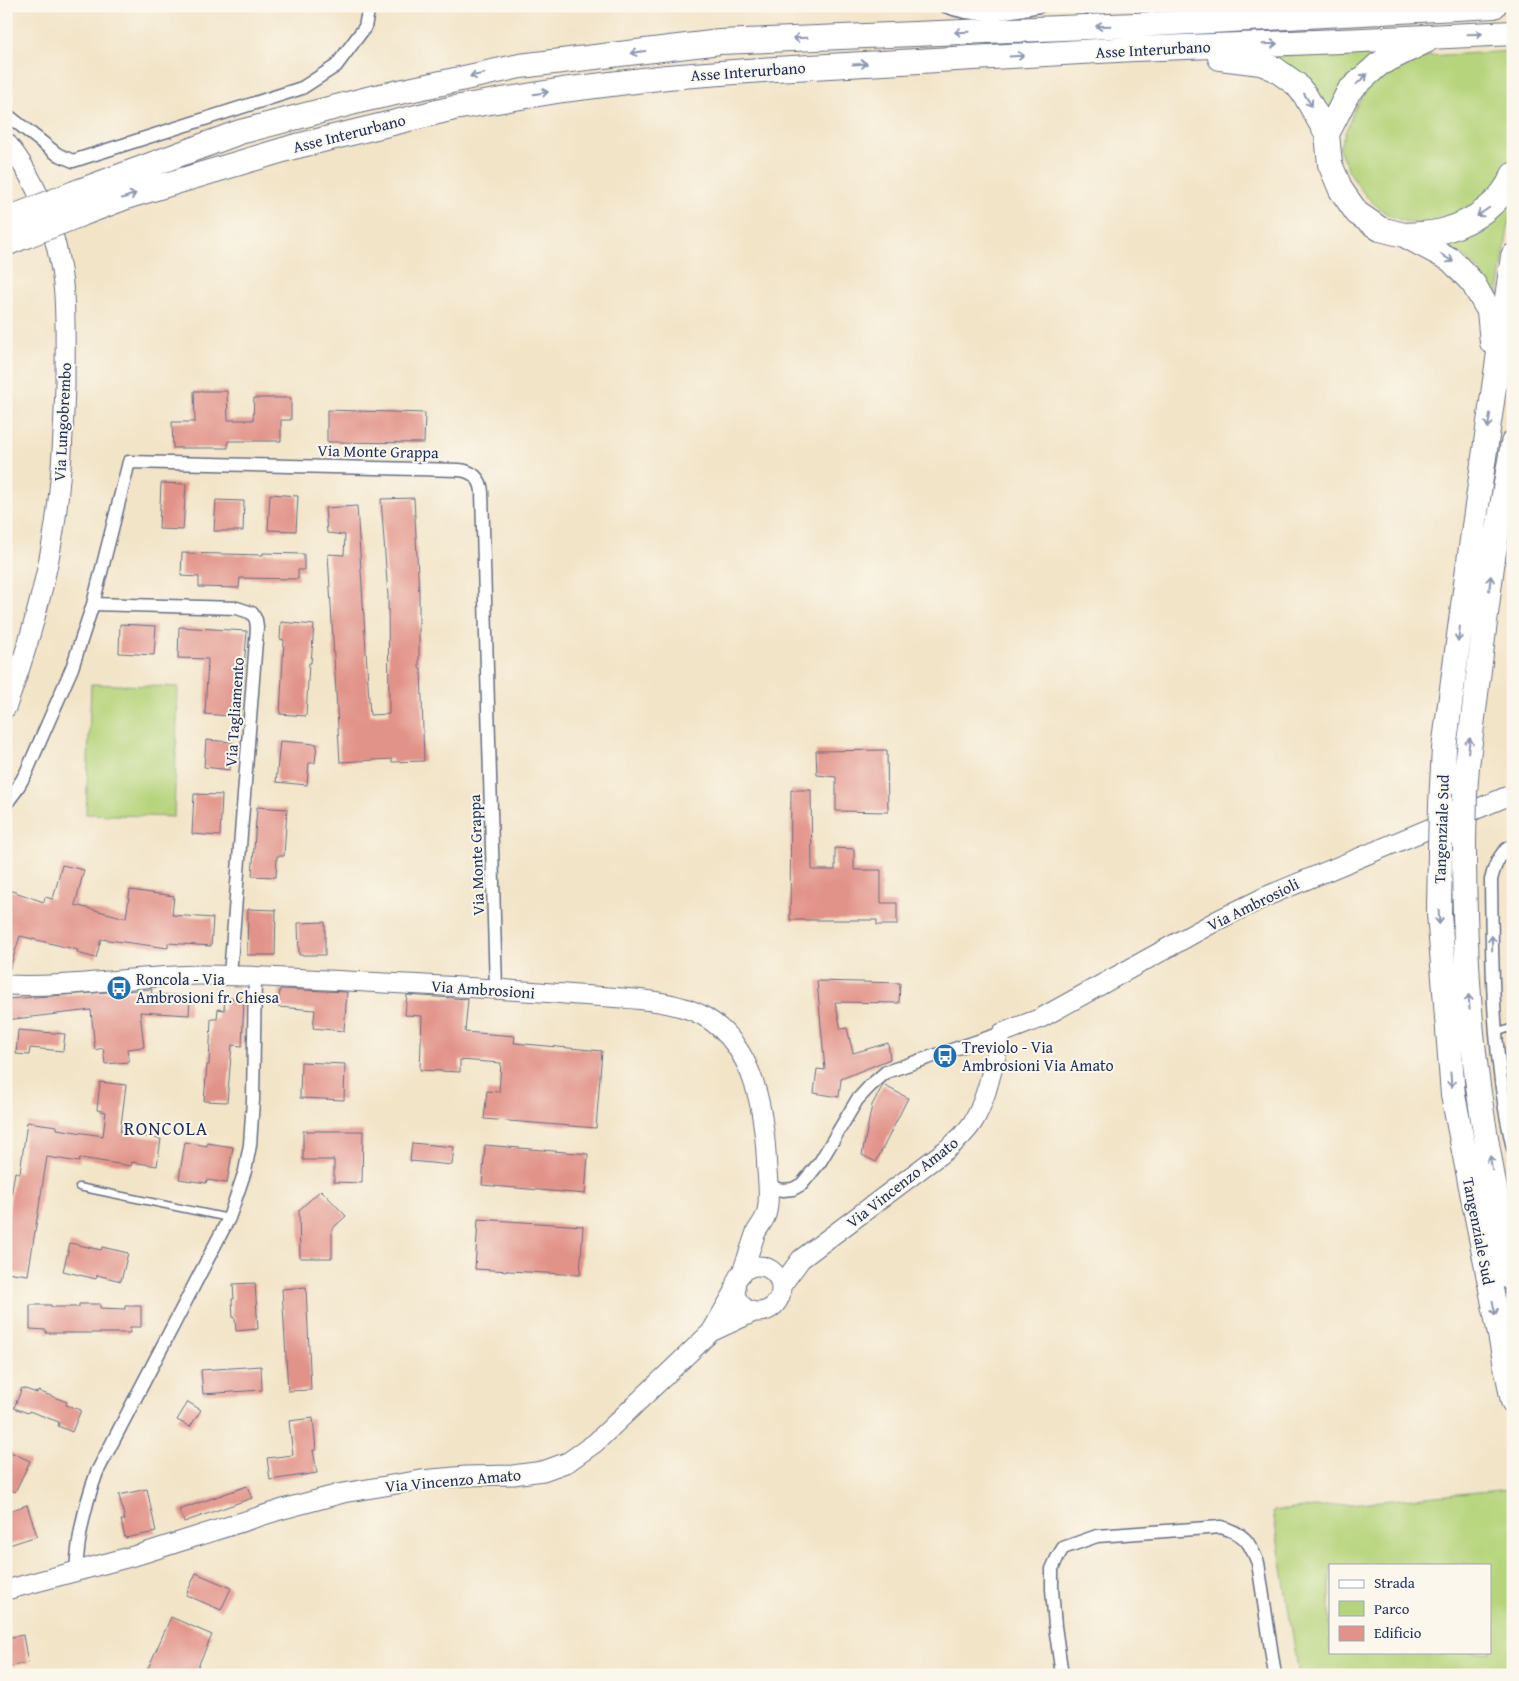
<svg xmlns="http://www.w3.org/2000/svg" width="1519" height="1681" viewBox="0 0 1519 1681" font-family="'Gentium Book Plus',serif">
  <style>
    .green { fill: #b6d47b; stroke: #68826c; fill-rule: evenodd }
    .building { fill: #e29389 }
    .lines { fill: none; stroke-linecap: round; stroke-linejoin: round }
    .lane-casing { stroke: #666e83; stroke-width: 9 }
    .street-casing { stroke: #666e83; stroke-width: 15 }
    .secondary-casing { stroke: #666e83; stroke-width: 21 }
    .highway-casing { stroke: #666e83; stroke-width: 26 }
    .lane { stroke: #fff; stroke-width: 6 }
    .street { stroke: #fff; stroke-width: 12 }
    .secondary { stroke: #fff; stroke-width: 19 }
    .highway { stroke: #fff; stroke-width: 24 }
    .highway-bridge-casing { stroke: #666e83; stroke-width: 26; stroke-linecap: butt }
    .highway-bridge { stroke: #fff; stroke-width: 24 }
    .oneway { stroke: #8d97ae }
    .labels { text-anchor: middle; stroke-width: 4; stroke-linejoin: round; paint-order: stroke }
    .street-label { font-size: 16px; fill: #1b2f5e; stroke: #fbf7ec }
    .poi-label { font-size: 16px; fill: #1b2f5e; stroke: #fbf7ec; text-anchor: start }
    .quarter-label { font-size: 19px; letter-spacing: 1px; fill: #1b2f5e; stroke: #fbf7ec }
  </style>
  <rect width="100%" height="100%" fill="#fbf7ec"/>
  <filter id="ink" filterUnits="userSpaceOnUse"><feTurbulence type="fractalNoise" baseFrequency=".02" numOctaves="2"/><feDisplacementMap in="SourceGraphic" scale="10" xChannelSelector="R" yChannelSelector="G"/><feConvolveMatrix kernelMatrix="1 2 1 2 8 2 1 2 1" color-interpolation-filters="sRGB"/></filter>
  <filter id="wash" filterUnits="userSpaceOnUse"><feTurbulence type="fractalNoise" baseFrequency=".0096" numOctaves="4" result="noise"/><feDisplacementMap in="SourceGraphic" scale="20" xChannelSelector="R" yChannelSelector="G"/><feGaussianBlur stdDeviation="1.12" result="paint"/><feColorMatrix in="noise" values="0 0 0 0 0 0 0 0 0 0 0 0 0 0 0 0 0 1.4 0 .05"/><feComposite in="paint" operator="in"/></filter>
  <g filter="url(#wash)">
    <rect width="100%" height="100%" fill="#f2e4c7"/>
    <!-- green -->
    <path class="green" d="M1392,50L1327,118L1258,57Z
      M1513,51C1513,82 1518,146 1507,173C1499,190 1491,196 1477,207C1459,221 1458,220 1436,223C1385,230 1355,191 1339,148L1354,110L1368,87L1387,73L1428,56Z
      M1513,196L1496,306C1486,272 1470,255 1436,244L1461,240L1479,229L1499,215Z
      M91,684L178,687L174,817L86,814Z
      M1511,1489L1513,1498V1675H1299L1273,1511ZM1330,1565H1490V1652H1330Z"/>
    <g id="blocks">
      <!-- building -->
      <path class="building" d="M194,391H227L228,420H253L254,398H291V420H281V441H228V448H173L172,422H195Z
        M327,410L425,413L424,443L327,442Z
        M161,483L186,484L183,530L159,529Z
        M270,494L298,496L296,531L268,530Z
        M414,498L419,594V668H421L424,761L392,762V759L340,762L328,554L344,555L345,535L327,533L325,508L357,506L370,715L389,714L388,596L381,499Z
        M216,500L244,501L243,531H214Z
        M182,553L263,555V553L304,554V570H298V579L240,578L239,588L199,587V577L181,576Z
        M281,622L314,625L311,663H309L306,716L280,714L284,640L280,639Z
        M120,624L156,626L154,655L119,653Z
        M179,627L247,631L240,717L205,714L208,659L178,658Z
        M206,740L232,742L230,770L204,767Z
        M280,741L317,744L315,763H309L307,785L276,782Z
        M887,750L888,812L836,811V777L817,775L816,751Z
        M791,790H811L812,870H835V848L854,849V870H881V903H897V925H877V920H790Z
        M194,794L222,795L220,836L192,834Z
        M257,807L287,809L284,856H277L276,877L252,876Z
        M62,865L84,870L75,905L126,918L130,890L174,896L172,915L213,918L211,946L168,943V948L101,939L96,958L77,953L78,950L20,936L9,971H6V889L44,902L45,897L53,899Z
        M248,909L276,910L275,955H247Z
        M325,922V955H299L298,923Z
        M817,981L900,983L899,1003L835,1002L841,1029L847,1028L853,1053L888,1043L890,1059L841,1079L839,1097L814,1093L817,1069L825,1070Z
        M152,989L151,994L190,996L189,1015L140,1012L144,1047L127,1049L129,1062L105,1064L103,1048L95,1050L91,1010L6,1020V999Z
        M280,989L347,992L344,1031L313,1028L315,1010L278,1007Z
        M407,995L468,999L465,1032L515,1036L514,1043L602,1051L596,1128L484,1119L487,1091L499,1092L501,1063L460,1060V1072L420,1070L422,1016L405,1015Z
        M225,998L244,999L242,1046L232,1045L227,1102L204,1101L207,1065H209L211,1019H217L218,1009L224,1010Z
        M18,1030L65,1034L63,1051L30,1048L29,1055L16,1054Z
        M301,1062L345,1064L344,1100L300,1098Z
        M100,1082L126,1085L120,1133L161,1139L157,1166L132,1162L131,1166L80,1158L79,1162L47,1157L28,1275L6,1272V1226L15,1172L20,1173L27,1122L57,1126V1129L103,1136L106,1112L97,1110Z
        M883,1085L908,1098L876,1162L862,1155L872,1105Z
        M303,1131H363L362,1183L334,1182V1160H303Z
        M185,1142L207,1146V1143L233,1147L227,1183L207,1180L206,1183L179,1179Z
        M412,1143L454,1147L452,1165L410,1161Z
        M485,1145L588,1154L585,1194L482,1185Z
        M321,1190L346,1216L332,1229V1258H300L299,1210Z
        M478,1219L583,1226L580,1275L475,1269Z
        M70,1243L101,1250L102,1247L128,1253L121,1281L97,1275L96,1279L63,1271Z
        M255,1283L258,1329L236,1331L235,1318H233L232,1299H234L233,1284Z
        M306,1287L311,1390L288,1391L282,1289Z
        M79,1304H100V1308L125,1309V1306H141V1327H130V1333H46V1330L30,1329V1305H51V1307H79Z
        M261,1366L262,1390L203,1394L201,1370Z
        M22,1388L37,1393L38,1391L67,1402L66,1405L81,1410L72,1432L58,1426L59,1422L29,1411L28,1413L14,1408Z
        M188,1402L201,1410L190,1427L177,1420Z
        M313,1418L316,1450H313L317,1473L270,1480L267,1458L293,1455L289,1421Z
        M6,1450L30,1461L15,1492L6,1488Z
        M247,1486L252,1498L184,1522L179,1510Z
        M147,1489L156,1532L125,1538L121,1520H125L119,1495Z
        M27,1505L37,1536L6,1546V1512Z
        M196,1573L231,1588L221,1610L186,1595Z
        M171,1617L212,1635L194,1675H145Z
        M23,1635L28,1663L6,1667V1638Z"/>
    </g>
  </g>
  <g filter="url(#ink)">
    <use href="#blocks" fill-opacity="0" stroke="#666e83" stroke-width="1"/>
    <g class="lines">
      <defs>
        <path id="lane" d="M1496,1033L1513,1027
          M79,1187L229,1218"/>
        <path id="street" d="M945,6C977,19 1007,13 1040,6
          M6,114L57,154L73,161L302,88L336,66L365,27L369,6
          M93,604L237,608L252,613L256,620L257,628L230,975
          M6,804L15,792L26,773L72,668L93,604L129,462L459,470C472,471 481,478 482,492L496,989
          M1513,845C1500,851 1494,867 1491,880C1492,952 1492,1024 1503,1095C1505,1113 1509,1130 1513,1148
          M768,1183L777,1189L783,1190L793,1189L802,1184L820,1162L857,1100L870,1086L886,1072L1002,1033
          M76,1571C78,1536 85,1504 97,1472L229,1218L245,1171L250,1145L253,1100L255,976
          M1062,1675L1055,1626L1052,1589V1569L1057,1558L1063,1548L1097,1536L1221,1527C1245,1534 1249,1541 1258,1563L1275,1675"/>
        <path id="secondary" d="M6,142C40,183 60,242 64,295C66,326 65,356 65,386C63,440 61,495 51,548C41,603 25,656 6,708
          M6,985C70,988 135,976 199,975C248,975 298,979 347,981C420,985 492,988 565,994C605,998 671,996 705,1017C757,1048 765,1117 767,1171C768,1184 770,1197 767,1211C766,1219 760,1225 756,1232C751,1246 747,1260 741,1274
          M735 1289a23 23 0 1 1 46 0a23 23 0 1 1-46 0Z
          M781,1286L801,1259L946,1150C956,1142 966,1133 973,1122C987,1100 994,1059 1002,1033L1041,1018L1218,920L1267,896L1513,794
          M711,1332L754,1312
          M6,1590L141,1554L283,1509L343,1493L421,1480L466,1476L513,1475L543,1471L568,1462L595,1443L711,1332L736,1289"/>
        <path id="highway" d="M1220,58L1261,63L1275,69L1296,84L1305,95L1327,134L1330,164L1341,190L1357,213L1380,229L1404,235L1451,260L1473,283L1489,311L1492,342
          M1327,134L1349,91L1379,64L1426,41
          M77,192L240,132L367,99L520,66L720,42L1135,25L1494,6
          M84,213L129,196L293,147L454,108L563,90L667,77L775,69L1134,49L1341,41L1513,33
          M1404,235C1418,234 1434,234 1446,230C1475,221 1501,203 1513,175
          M6,244L23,237
          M1465,793L1467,766L1493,558L1513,443
          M1441,804L1444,749L1468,568L1513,256
          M1464,841C1464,925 1467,1009 1479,1093C1488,1155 1500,1218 1513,1280
          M1440,851L1439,913L1453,1095L1513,1401"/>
      </defs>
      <!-- lane casing -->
      <use href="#lane" class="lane-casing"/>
      <!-- street casing -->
      <use href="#street" class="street-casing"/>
      <!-- secondary casing -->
      <use href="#secondary" class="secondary-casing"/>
      <!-- highway casing -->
      <use href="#highway" class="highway-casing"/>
      <!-- lane -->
      <use href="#lane" class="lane"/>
      <!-- street -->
      <use href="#street" class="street"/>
      <!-- secondary -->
      <use href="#secondary" class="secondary"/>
      <!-- highway -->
      <use href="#highway" class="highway"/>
      <defs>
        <path id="highway-bridge" d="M13,217L77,192
          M23,237L84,213
          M1464,841L1465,793
          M1440,851L1441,804"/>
      </defs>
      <!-- highway-bridge casing -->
      <use href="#highway-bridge" class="highway-bridge-casing"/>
      <!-- highway-bridge -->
      <use href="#highway-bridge" class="highway-bridge"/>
    </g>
    <!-- one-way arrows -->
    <defs><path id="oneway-shaft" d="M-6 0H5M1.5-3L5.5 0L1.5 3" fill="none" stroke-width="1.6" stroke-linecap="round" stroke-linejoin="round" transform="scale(1.25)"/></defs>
    <g class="oneway">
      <use href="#oneway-shaft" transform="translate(1103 26) rotate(178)"/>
      <use href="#oneway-shaft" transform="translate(962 32) rotate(178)"/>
      <use href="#oneway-shaft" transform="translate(1475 34) rotate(-2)"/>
      <use href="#oneway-shaft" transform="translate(800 38) rotate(178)"/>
      <use href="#oneway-shaft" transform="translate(1270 44) rotate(-2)"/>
      <use href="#oneway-shaft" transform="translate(638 52) rotate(173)"/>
      <use href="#oneway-shaft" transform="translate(1017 56) rotate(-3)"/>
      <use href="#oneway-shaft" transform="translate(860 64) rotate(-3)"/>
      <use href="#oneway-shaft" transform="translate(477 75) rotate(168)"/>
      <use href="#oneway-shaft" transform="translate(1362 79) rotate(-43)"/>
      <use href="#oneway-shaft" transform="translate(541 93) rotate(-9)"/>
      <use href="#oneway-shaft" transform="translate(1308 100) rotate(58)"/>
      <use href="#oneway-shaft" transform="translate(129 196) rotate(-19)"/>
      <use href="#oneway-shaft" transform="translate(1483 212) rotate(145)"/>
      <use href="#oneway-shaft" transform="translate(1447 258) rotate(32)"/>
      <use href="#oneway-shaft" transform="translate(1489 421) rotate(98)"/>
      <use href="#oneway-shaft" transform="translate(1490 583) rotate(-83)"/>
      <use href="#oneway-shaft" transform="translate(1459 634) rotate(97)"/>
      <use href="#oneway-shaft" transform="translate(1469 745) rotate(-83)"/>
      <use href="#oneway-shaft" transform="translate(1439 917) rotate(87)"/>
      <use href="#oneway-shaft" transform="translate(1492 943) rotate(-91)"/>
      <use href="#oneway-shaft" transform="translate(1469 1002) rotate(-94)"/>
      <use href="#oneway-shaft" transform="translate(1451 1080) rotate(86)"/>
      <use href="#oneway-shaft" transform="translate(1491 1163) rotate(-100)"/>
      <use href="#oneway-shaft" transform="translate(1494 1308) rotate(79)"/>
    </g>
  </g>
  <!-- icons -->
  <defs>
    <symbol id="bus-disc" viewBox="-11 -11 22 22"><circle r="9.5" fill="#1f6fb2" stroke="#fbf7ec"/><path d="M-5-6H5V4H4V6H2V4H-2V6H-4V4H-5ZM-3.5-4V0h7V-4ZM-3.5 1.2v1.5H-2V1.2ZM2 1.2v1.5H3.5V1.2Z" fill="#fff"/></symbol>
  </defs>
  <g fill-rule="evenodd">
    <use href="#bus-disc" x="105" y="974" width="28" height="28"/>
    <use href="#bus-disc" x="931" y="1042" width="28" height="28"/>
  </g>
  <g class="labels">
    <!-- street labels -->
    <g class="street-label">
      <text transform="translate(1153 49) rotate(-3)" y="6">Asse Interurbano</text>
      <text transform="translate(748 71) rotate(-4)" y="6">Asse Interurbano</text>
      <text transform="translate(349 133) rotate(-14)" y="6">Asse Interurbano</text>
      <text transform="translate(62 422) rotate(-87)" y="6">Via Lungobrembo</text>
      <text transform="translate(378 451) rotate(1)" y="6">Via Monte Grappa</text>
      <text transform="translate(234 712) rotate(-86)" y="6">Via Tagliamento</text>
      <text transform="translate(1441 829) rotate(-88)" y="6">Tangenziale Sud</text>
      <text transform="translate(476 855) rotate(-92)" y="6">Via Monte Grappa</text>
      <text transform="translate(1253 904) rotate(-26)" y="6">Via Ambrosioli</text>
      <text transform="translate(483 989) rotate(4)" y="6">Via Ambrosioni</text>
      <text transform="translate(902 1182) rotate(-38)" y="6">Via Vincenzo Amato</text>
      <text transform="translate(1479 1231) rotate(79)" y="6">Tangenziale Sud</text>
      <text transform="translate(453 1480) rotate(-5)" y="6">Via Vincenzo Amato</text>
    </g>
    <!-- poi labels -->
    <g class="poi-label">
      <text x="136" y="985">Roncola - Via<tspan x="136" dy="18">Ambrosioni fr. Chiesa</tspan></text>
      <text x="962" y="1053">Treviolo - Via<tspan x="962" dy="18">Ambrosioni Via Amato</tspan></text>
    </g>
    <!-- quarter labels -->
    <g class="quarter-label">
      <text x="166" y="1135">RONCOLA</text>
    </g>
  </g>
  <!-- margin -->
  <rect width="1519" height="1681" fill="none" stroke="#fbf7ec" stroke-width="25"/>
  <!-- legend -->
  <rect x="1329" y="1564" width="162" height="90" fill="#fbf7ec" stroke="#a1a7b3"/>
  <rect x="1339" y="1580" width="25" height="8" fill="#ffffff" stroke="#a1a7b3"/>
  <text x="1374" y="1588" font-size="15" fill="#1b2f5e">Strada</text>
  <rect x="1339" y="1601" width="25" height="15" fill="#b6d47b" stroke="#a1a7b3"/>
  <text x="1374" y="1614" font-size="15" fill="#1b2f5e">Parco</text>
  <rect x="1339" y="1626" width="25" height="15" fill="#e29389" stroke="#a1a7b3"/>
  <text x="1374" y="1638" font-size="15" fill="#1b2f5e">Edificio</text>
</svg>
